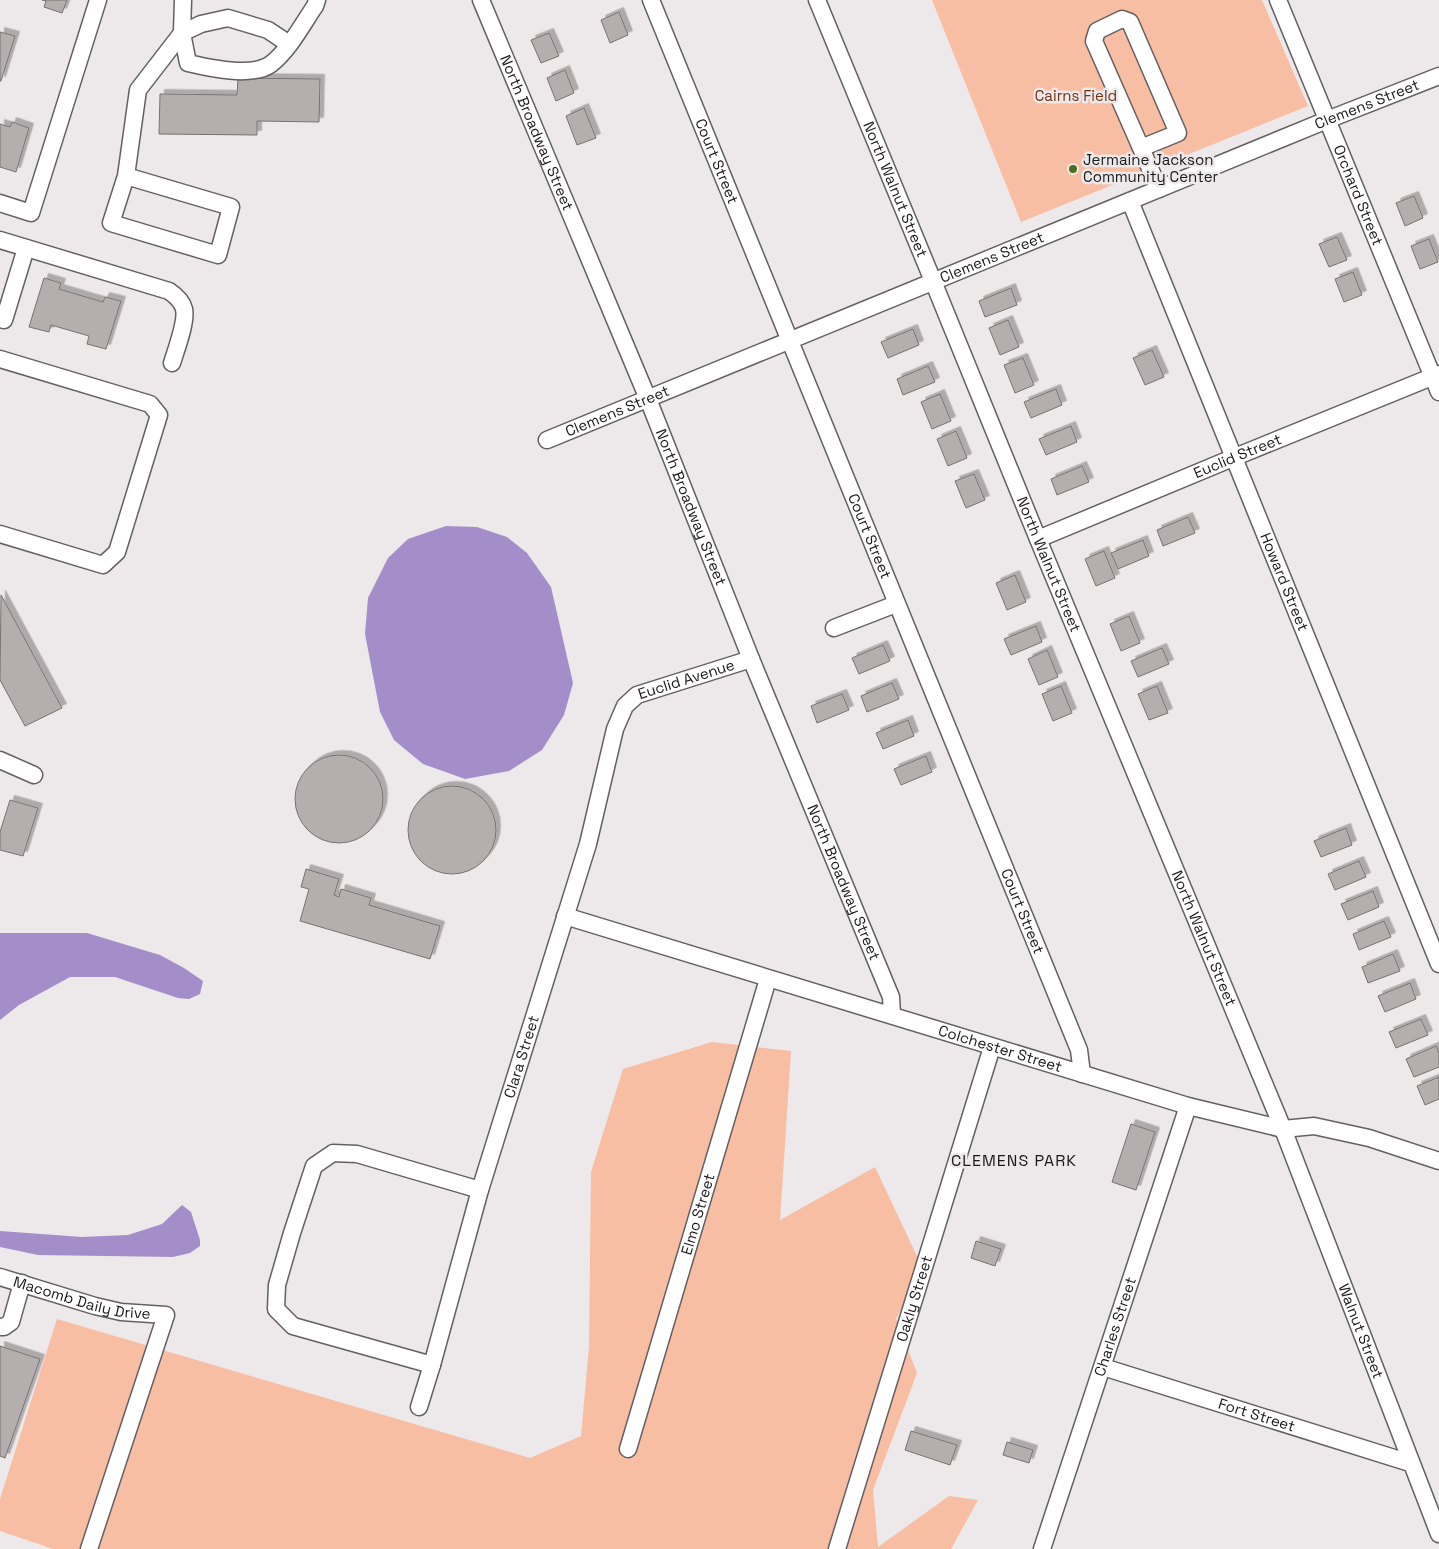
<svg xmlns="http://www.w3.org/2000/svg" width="1439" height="1549" viewBox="0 0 1439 1549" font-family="'Space Grotesk',sans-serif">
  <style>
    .green { fill: #f7bea3 }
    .water { fill: #a48eca }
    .building { fill: #b4afae; stroke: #777272; filter: url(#shadow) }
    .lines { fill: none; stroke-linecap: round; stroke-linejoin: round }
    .minor-casing { stroke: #645f61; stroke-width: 19 }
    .minor { stroke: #fff; stroke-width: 16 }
    .poi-dot { fill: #526c1e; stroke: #ede8e9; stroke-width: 2 }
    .labels { text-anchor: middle; stroke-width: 5; stroke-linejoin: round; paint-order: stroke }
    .park-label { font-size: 15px; fill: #6f3311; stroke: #ede8e9 }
    .street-label { font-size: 15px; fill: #1a1919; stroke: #ede8e9 }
    .poi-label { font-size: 15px; fill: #1a1919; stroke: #ede8e9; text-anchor: start }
    .neighbourhood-label { font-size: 16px; letter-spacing: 1px; fill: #1a1919; stroke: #ede8e9 }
  </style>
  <defs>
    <filter id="shadow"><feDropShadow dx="4.5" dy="-4.5" stdDeviation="0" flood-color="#0004"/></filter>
  </defs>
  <rect width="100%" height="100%" fill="#ede8e9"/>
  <!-- green -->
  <path class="green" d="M932,0H1262L1308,106L1021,222Z
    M712,1042L791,1051L780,1220L875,1167L923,1269L896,1319L917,1373L873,1490L878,1547L949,1496L978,1500L951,1549H53L0,1531V1499L57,1319L530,1458L581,1436L589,1347L591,1172L623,1069Z"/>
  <!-- water -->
  <path class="water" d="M446,526L477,527L507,537L527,553L551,587L573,683L564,715L542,750L509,771L465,779L423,764L394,740L380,712L365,634L368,598L388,558L408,539Z
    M0,933H87L160,955L184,968L203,981L200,994L189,999L178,998L115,977H70L19,1005L0,1020Z
    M182,1205L191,1212L200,1240V1246L190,1253L173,1257L38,1255L0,1247V1231L82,1237L128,1235L162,1224Z"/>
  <!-- building -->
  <path class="building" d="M42,0H67L62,13L44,7L46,1Z
    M619,12L628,35L610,43L601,20Z
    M0,32L15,36L1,81H0Z
    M549,33L559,56L541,63L531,40Z
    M565,70L574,93L556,101L547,78Z
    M238,78L320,79L319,122L257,121V135L159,134L160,94L237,95Z
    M584,108L596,138L577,145L566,116Z
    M12,122L29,128L16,172L0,167V124L10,127Z
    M1414,196L1423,218L1405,226L1396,203Z
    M1337,237L1347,260L1329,267L1319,244Z
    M1429,239L1438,262L1420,269L1411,246Z
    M1353,272L1362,295L1344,302L1335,279Z
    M44,278L61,283L59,289L103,302L105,297L121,301L106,349L87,344L89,336L51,325L49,332L29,327Z
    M1011,288L1017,305L985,317L979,301Z
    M1008,320L1019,347L1000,355L989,328Z
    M913,329L919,345L888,358L881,342Z
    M1152,350L1164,377L1145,385L1133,358Z
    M1023,358L1034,385L1015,393L1004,365Z
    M928,366L935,382L903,395L897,379Z
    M1056,389L1062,405L1031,418L1024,402Z
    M940,394L951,421L932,429L921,402Z
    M1071,426L1077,442L1046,455L1039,439Z
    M956,431L967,458L948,466L937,439Z
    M1082,466L1089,482L1057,495L1051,479Z
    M974,474L985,500L966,508L955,481Z
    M1188,517L1195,533L1163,546L1157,530Z
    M1143,540L1149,556L1118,569L1111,553Z
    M1104,551L1115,578L1096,586L1085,559Z
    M1015,575L1026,602L1007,610L996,583Z
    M1,595L62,708L25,726L0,680Z
    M1129,616L1140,643L1121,651L1110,624Z
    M1036,626L1042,642L1011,655L1004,639Z
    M883,645L890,661L859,674L852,658Z
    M1162,648L1169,664L1138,677L1131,661Z
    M1047,650L1058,677L1039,685L1028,659Z
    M892,683L899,699L867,712L861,696Z
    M1061,686L1072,713L1053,721L1042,694Z
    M1157,686L1168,713L1149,720L1138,694Z
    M842,694L849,710L817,723L811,706Z
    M908,720L914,736L883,749L876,733Z
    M295 799a44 44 0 1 1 88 0a44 44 0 1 1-88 0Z
    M926,756L932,772L901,785L894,769Z
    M408 830a44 44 0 1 1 88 0a44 44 0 1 1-88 0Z
    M10,800L38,808L23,856L0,850V832Z
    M1346,828L1352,845L1321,857L1314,841Z
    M1359,861L1366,877L1335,890L1328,874Z
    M306,869L339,879L334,895L339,897L341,889L371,898L369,905L440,926L430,959L300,921L309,889L301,887Z
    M1373,891L1379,907L1348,920L1341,904Z
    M1384,921L1391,937L1359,950L1353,934Z
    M1393,954L1400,971L1368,983L1362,967Z
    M1410,983L1416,999L1385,1012L1378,996Z
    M1421,1019L1428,1035L1396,1048L1389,1032Z
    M1436,1046L1439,1053V1067L1414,1077L1406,1059Z
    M1439,1077V1099L1425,1105L1417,1086Z
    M1131,1124L1155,1132L1136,1190L1112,1182Z
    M976,1241L1001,1249L995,1266L971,1258Z
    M0,1346L40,1359L5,1458L0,1456Z
    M911,1431L957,1445L950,1465L905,1450Z
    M1007,1442L1033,1450L1029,1463L1003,1455Z"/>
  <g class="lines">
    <defs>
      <g id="minor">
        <path d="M183,0L182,33L188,63C209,68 252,78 271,64C289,50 302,25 315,6L317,0"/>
        <path id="s1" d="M481,0L648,399L751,659L891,997L892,1015"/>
        <path id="s2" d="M651,0L1079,1050L1082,1074"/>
        <path id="s3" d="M817,0L933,281L1038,539L1283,1129L1439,1534"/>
        <path id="s4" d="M1278,0L1439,392"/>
        <path d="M1141,148L1178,133L1130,22L1122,19L1097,31L1094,41L1159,189"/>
        <path d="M126,176L231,207L218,255L111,223L126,176L138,90L182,33L201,24L228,18L268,30L289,44"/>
        <path id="s5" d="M1130,201L1439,964"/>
        <path d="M0,203L31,213L98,0"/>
        <path d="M0,240L169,291C175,295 182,301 184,309C187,321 176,350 172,363"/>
        <path d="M4,320L26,248"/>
        <path d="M0,359L150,404L159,415L117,552L103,565L0,534"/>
        <path id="s6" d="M547,440L1327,120L1439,76"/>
        <path id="s7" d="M1038,539L1235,457L1439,374"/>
        <path d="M834,628L896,604"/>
        <path d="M0,760L34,775"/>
        <path id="s8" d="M565,916L1188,1106L1283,1129L1314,1126L1369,1138L1439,1161"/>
        <path id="s9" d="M0,1277L95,1306L121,1312L166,1315L89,1549"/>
        <path d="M0,1327H4L11,1322L22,1283"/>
        <path d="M432,1365L293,1326L276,1309L277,1285L292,1233L314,1166L333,1153L357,1154L480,1190"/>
        <path id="s10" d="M1103,1367L1410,1463"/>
        <path id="s11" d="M419,1407L432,1365L480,1190L588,844L615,729L625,706L637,695L751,659"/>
        <path id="s12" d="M628,1449L768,979"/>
        <path id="s13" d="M837,1549L992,1047"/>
        <path id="s14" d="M1042,1549L1188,1106"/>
      </g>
    </defs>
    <!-- minor casing -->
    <use href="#minor" class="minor-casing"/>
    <!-- minor -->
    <use href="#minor" class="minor"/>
  </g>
  <!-- markers -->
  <circle class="poi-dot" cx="1073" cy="169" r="5"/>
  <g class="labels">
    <!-- park labels -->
    <g class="park-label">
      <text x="1076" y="101">Cairns Field</text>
    </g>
    <!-- street labels -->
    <g class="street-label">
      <text dy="5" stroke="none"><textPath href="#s6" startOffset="886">Clemens Street</textPath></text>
      <text dy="5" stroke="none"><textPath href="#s1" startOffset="144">North Broadway Street</textPath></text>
      <text dy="5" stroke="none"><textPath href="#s2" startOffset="174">Court Street</textPath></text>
      <text dy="5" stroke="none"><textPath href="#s3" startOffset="205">North Walnut Street</textPath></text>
      <text dy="5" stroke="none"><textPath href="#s4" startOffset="211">Orchard Street</textPath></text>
      <text dy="5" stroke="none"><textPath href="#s6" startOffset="481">Clemens Street</textPath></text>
      <text dy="5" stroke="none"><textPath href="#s6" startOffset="76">Clemens Street</textPath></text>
      <text dy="5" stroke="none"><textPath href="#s7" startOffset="216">Euclid Street</textPath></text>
      <text dy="5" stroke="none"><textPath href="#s1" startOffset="549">North Broadway Street</textPath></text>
      <text dy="5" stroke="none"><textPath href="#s2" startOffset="579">Court Street</textPath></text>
      <text dy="5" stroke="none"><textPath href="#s3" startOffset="610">North Walnut Street</textPath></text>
      <text dy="5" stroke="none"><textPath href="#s5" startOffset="411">Howard Street</textPath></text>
      <text dy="5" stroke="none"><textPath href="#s11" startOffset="799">Euclid Avenue</textPath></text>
      <text dy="5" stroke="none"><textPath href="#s1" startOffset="954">North Broadway Street</textPath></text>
      <text dy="5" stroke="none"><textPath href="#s2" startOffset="984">Court Street</textPath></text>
      <text dy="5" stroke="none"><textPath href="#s3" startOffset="1015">North Walnut Street</textPath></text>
      <text dy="5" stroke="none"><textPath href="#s8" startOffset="455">Colchester Street</textPath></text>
      <text dy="5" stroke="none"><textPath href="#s11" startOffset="365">Clara Street</textPath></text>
      <text dy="5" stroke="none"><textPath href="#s12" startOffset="245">Elmo Street</textPath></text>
      <text dy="5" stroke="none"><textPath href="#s9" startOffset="85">Macomb Daily Drive</textPath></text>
      <text dy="5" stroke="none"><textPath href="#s13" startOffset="262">Oakly Street</textPath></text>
      <text dy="5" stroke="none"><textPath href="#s14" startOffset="234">Charles Street</textPath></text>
      <text dy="5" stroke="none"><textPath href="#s3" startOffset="1438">Walnut Street</textPath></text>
      <text dy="5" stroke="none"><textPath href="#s10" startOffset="161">Fort Street</textPath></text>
    </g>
    <!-- poi labels -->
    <g class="poi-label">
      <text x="1083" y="165">Jermaine Jackson<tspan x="1083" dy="17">Community Center</tspan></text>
    </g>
    <!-- neighbourhood labels -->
    <g class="neighbourhood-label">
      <text x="1014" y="1166">CLEMENS PARK</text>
    </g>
  </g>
</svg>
